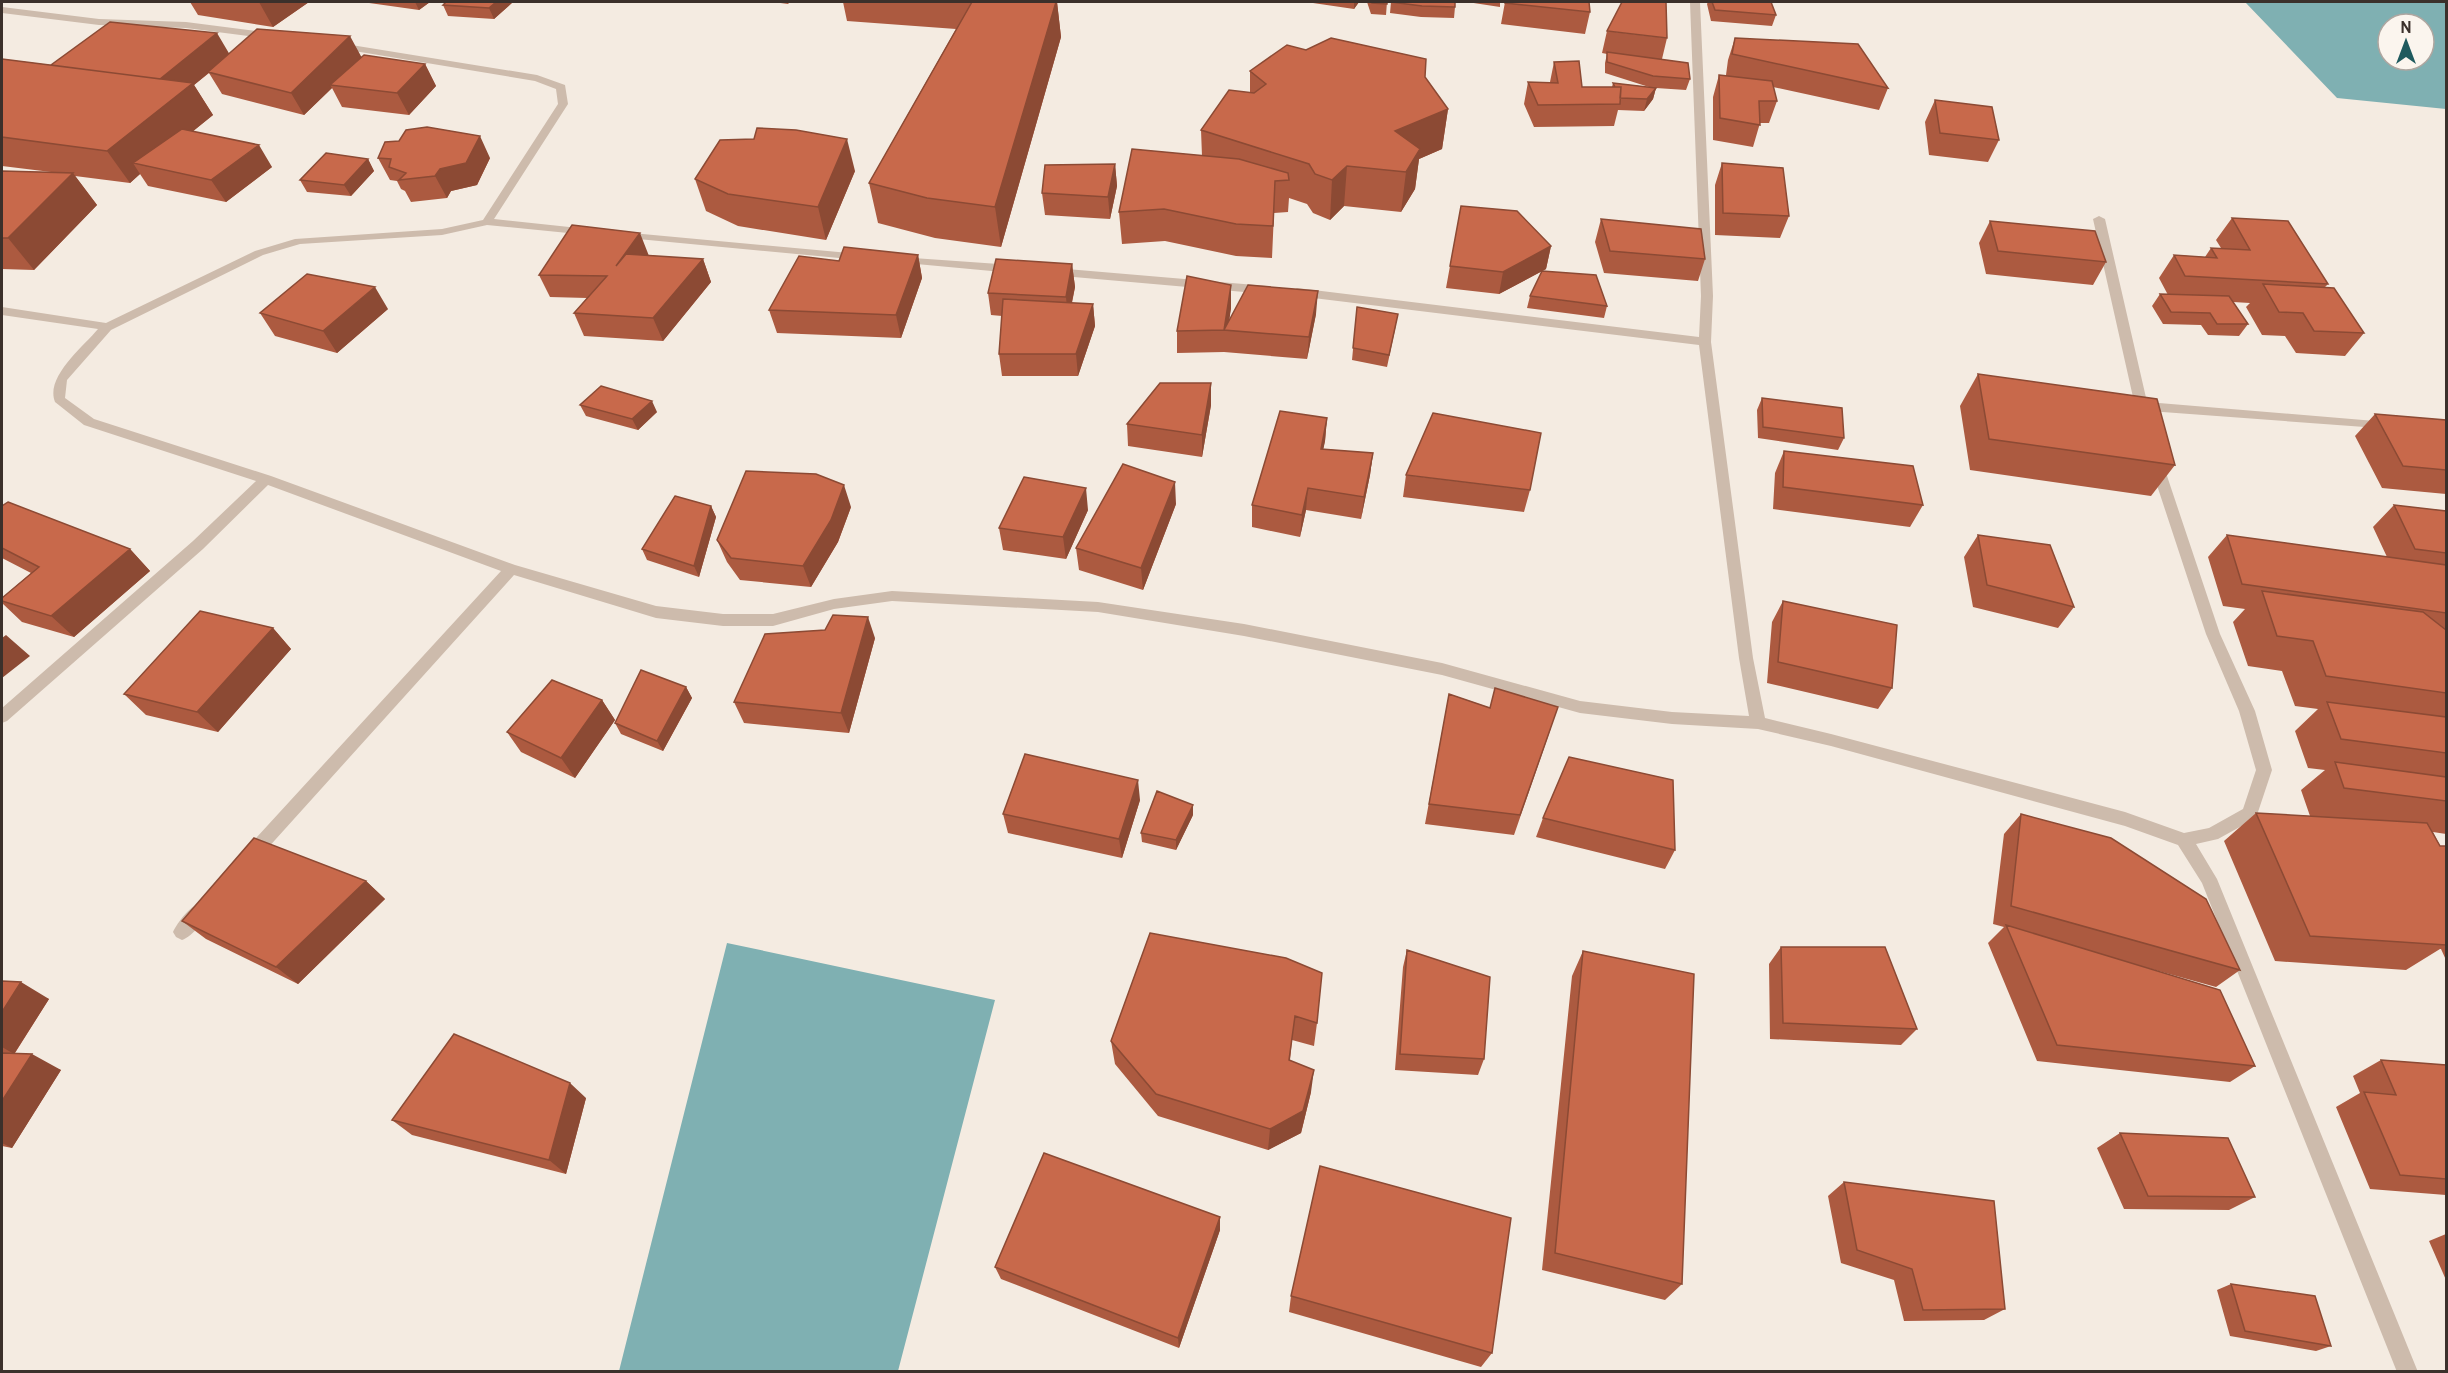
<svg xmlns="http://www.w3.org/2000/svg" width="2448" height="1373" viewBox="0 0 2448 1373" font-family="Overpass,sans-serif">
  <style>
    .water { fill: #7fb0b2; fill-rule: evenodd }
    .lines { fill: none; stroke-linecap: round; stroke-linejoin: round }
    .street { fill: #cdbbac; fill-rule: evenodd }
    .wall { fill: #ac5a40 }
    .shaded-wall { fill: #8c4a34 }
    .building { fill: #c8694b; stroke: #8c4a34; stroke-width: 1.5 }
  </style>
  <rect width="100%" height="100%" fill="#f4ebe1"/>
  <!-- water -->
  <path class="water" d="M2245,2H2446V109L2337,98ZM2388,24H2424V60H2388Z
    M727,943L995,1000L898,1371H619Z"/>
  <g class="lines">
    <!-- street -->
    <path class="street" d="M1690,2H1700L1713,296L1711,342L1753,658L1765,718L1831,734L2125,812L2184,833L2209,828L2243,809L2256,770L2239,711L2206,634L2150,464L2152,461H2162L2220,634L2255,711L2272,770L2256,818L2218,839L2196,844L2217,879L2418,1372H2397L2202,883L2178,845L2125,826L1831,746L1758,729L1672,724L1580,713L1442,675L1244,636L1098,612L892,601L834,609L773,626H723L656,618L514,575L257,860L251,862L245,860L243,855L245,850L501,571L268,485L203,549L7,721L2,723V708L193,541L256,481L84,425L55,402C45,377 83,347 98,329L2,315V307L106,323L255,251L295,239L442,229L483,220L558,104L556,89L535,81L336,48V44L339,43L537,75L565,85L568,104L494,219L588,229L594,232L588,235L487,225L442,235L300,244L263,255L111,330L67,380L65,398L94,419L271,476L515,565L656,606L723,614H773L834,599L892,591L1098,602L1244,624L1442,663L1580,701L1672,712L1749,716L1739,658L1699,345L1297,296L1291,292L1297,288L1699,337L1701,296Z
      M2,7L99,19L186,22L271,33L276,36L271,39L186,28L99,25L2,13Z
      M2099,216L2105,219L2147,402L2387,422L2392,423L2393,426L2392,429L2149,411V418H2139L2135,406L2093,219Z
      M621,232L860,254L866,257L860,260L617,237L615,235Z
      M899,257L1013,265L1019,269L1013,273L895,262L893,260Z
      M1055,268L1267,286L1273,290L1267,294L1051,275V269Z
      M200,903L206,906L208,911C204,921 193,936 182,940L176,937L173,932C178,922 189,907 200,903Z"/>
  </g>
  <!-- wall -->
  <path class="wall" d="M178,2H309L273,27L198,15L190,2L189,3Z
    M362,2H430L419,10Z
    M446,2H513L494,19L448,16L443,5Z
    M773,2H790L788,4Z
    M843,2H1057L1061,37L1001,247L935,238L878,223L869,183L956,29L847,21Z
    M1313,2H1359L1354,9L1313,3Z
    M1367,2H1387L1386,15L1371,14Z
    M1391,2L1455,7L1454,18L1421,17L1390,13Z
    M1467,2H1500V7Z
    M1505,2L1590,12L1585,34L1501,24Z
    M1708,2H1771L1776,15L1772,26L1711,21L1707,4Z
    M1607,31L1667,38L1662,59L1690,79L1686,90L1656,88L1653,99L1644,111L1618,110L1614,126L1534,127L1524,104L1528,82H1550L1554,62L1582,87H1612L1613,83L1649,87L1605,73V63L1607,54L1602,53Z
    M1735,38L1888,88L1879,110L1773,87L1777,101L1769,123H1760L1753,147L1713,140V97L1719,75H1726L1728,60Z
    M229,54L361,57L425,64L436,86L409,115L342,107L332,88L304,115L222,94L209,73L194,85L213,115L193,131L272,167L226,202L148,186L140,174L130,183L75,176L97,205L34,270L2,269V171L51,172L2,166V59L51,65Z
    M1250,71L1425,77L1448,109L1442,149L1419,159L1415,189L1401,212L1344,206L1330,220L1313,213L1307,204L1289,198L1288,212L1274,213L1272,258L1236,256L1165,241L1122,244L1119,212L1202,156L1201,130L1250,93Z
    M1935,100L1999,140L1988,162L1929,155L1925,122Z
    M378,158H490L477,185L451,191L447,198L411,202L405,191L401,189L397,181L390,180Z
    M368,159L374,171L351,196L307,192L300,180Z
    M1722,163L1789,216L1780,238L1715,235V185Z
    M1115,164L1117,186L1110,219L1045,215L1042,193Z
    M855,171L826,240L738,226L706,211L695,179Z
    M2232,218L2328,284L2325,287L2364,333L2345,356L2296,353L2285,336L2262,335L2246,307L2250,303L2233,302L2248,324L2239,336L2208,335L2201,325L2163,324L2152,306L2160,294L2168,295L2159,278L2174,255L2205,257L2211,248H2221L2216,240Z
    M1601,219L1705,259L1698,281L1604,273L1595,242Z
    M1990,221L2106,262L2093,285L1986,274L1979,243Z
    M1551,246L1546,269L1499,294L1446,288L1450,266Z
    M918,255L922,278L901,338L777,333L769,310Z
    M649,256L703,259L711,282L663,341L584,336L574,313L587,298L550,297L539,275Z
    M1072,264L1075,287L1072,303L1093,304L1095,326L1078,376H1002L999,354L1002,316L991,315L988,293Z
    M1231,285V308L1229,319L1316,314L1307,359L1224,352L1177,353V331Z
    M1530,296L1607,306L1604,318L1527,308Z
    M1357,307L1396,325L1387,367L1352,360Z
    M388,309L337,353L275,336L260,313Z
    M1978,374L2175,465L2151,496L1970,470L1960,406Z
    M1211,383V405L1202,457L1128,446L1127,424Z
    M1762,398L1844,438L1838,450L1758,438L1757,410Z
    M580,405L657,412L638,430L586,416Z
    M2375,414L2446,420V494L2382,488L2355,436Z
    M1327,418L1325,441L1323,449L1373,453L1370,475L1361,519L1306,510L1300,537L1252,527V505Z
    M1784,451L1923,505L1910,527L1773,509L1775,473Z
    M1406,475L1530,490L1524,512L1403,497Z
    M1176,504L1143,590L1079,570L1076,548Z
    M2394,505L2446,511V834L2433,832L2440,846H2446V960L2441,949H2440L2406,970L2275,961L2224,841L2256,813L2310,816L2301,790L2325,770L2308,768L2295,731L2318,709L2295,706L2282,671L2248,666L2233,622L2245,609L2223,606L2208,557L2227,535L2387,557L2373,527Z
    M2,506L130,549L150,571L74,637L22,622L2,603V598L31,573L2,558Z
    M711,506L716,517L699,577L647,560L642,549Z
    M851,507L838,542L811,587L740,580L727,562L717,540Z
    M1088,510L1066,559L1003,550L999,528Z
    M1978,535L2074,607L2058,628L1973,607L1964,557Z
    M1783,601L1892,688L1878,709L1767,683L1772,622Z
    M273,628L291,649L218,732L146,715L124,694Z
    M875,638L849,733L744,723L734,702Z
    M686,687L692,698L663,751L621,734L615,723Z
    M1449,694L1551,728L1514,835L1425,824Z
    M602,700L615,720L575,778L521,752L507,732Z
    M1140,800L1122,858L1008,833L1003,814Z
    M2021,814L2240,970L2216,987L2126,962L2255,1066L2230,1082L2037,1061L1988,943L2004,927L1993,924L2004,834Z
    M1193,815L1176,850L1142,842L1141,833Z
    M1543,818L1675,850L1665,869L1536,837Z
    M366,881L385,899L298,984L206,939L182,921Z
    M1150,933L1317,1023L1314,1046L1292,1040L1290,1060L1311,1092L1301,1133L1268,1150L1158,1116L1115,1064L1111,1041Z
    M1781,947L1917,1029L1901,1045L1770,1039L1769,964Z
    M1407,950L1484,1059L1478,1075L1395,1070L1403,967Z
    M1583,951L1682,1284L1665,1300L1542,1270L1572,976Z
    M2,981L49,999L15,1053L61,1070L12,1148L2,1146Z
    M2381,1060L2446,1065V1195L2370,1189L2336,1107L2360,1093L2353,1076Z
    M586,1098L566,1174L412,1135L392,1120Z
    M2120,1133L2255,1197L2229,1210L2124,1209L2097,1148Z
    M1844,1182L2005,1309L1984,1320L1904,1321L1894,1280L1841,1263L1828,1196Z
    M1220,1217V1230L1179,1348L1001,1279L995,1267Z
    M2446,1234V1280L2429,1241Z
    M2231,1284L2331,1346L2316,1351L2230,1336L2217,1290Z
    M1291,1296L1492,1353L1481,1367L1289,1312Z"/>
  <!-- shaded-wall -->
  <path class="shaded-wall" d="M259,2H309L273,27Z
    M415,2H430L419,10Z
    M496,2H513L494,19L489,8Z
    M1056,2H1057L1061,37L1001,247L995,207Z
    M1354,2H1359L1354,9Z
    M217,33L230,55L194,85L213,115L149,167L133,163L140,174L130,183L107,151L160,79Z
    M350,36L362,58L330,85L332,88L304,115L291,93Z
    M425,64L436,86L409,115L397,93Z
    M1656,88L1653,99L1644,111L1647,99Z
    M1448,109L1442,149L1419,159L1415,189L1401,212L1406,172L1395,131Z
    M480,136L490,158L477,185L451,191L447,198L435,176L440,169Z
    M847,139L855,171L826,240L818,207Z
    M259,145L272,167L226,202L211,180Z
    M368,159L374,171L351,196L344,185Z
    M1115,164L1117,186L1110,219L1108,197Z
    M1347,166L1344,206L1330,220L1332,180Z
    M73,173L97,205L34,270L8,238Z
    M640,233L649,256L616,266Z
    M1551,246L1546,269L1499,294L1503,272Z
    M918,255L922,278L901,338L896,315Z
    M703,259L711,282L663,341L653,318Z
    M1072,264L1075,287L1068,320L1066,297Z
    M1231,285V308L1228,330H1224Z
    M375,287L388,309L337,353L323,331Z
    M1318,291L1316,314L1307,359L1309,337Z
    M1093,304L1095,326L1078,376L1076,354Z
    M1211,383V405L1202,457V435Z
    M652,401L657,412L638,430L632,419Z
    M1327,418L1325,441L1319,471L1321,449Z
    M1373,453L1370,475L1361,519L1364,497Z
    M1175,482L1176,504L1143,590L1141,568Z
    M844,485L851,507L838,542L811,587L803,566Z
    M1086,488L1088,510L1066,559L1063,537Z
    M1308,488L1306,510L1300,537L1302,515Z
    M711,506L716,517L699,577L694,566Z
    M130,549L150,571L74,637L51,616Z
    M868,617L875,638L849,733L841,713Z
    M273,628L291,649L218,732L197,712Z
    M6,635L30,656L2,678V638Z
    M686,687L692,698L663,751L657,741Z
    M602,700L615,720L575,778L561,758Z
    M1138,780L1140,800L1122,858L1119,839Z
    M1193,805V815L1176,850V840Z
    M366,881L385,899L298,984L276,967Z
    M21,982L49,999L14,1054L2,1047V1012Z
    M32,1054L61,1070L12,1148L2,1143V1101Z
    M1314,1070L1311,1092L1301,1133L1268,1150L1270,1129Z
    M570,1083L586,1098L566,1174L549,1160Z
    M1220,1217V1230L1179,1348L1178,1338Z"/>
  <!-- building -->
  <path class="building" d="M446,2H496L489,8L443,5Z
    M972,2H1056L995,207L927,198L869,183Z
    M1372,2H1387V4L1372,3Z
    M1391,2H1455V7L1422,6Z
    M1505,2H1589L1590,12L1505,3Z
    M1622,2H1666L1667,38L1607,31Z
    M1712,2H1771L1776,15L1715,10Z
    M110,22L217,33L160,79L51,65Z
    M257,29L350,36L291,93L208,72Z
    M1331,38L1426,59L1425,77L1448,109L1395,131L1420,149L1406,172L1347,166L1332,180L1315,174L1309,164L1201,130L1229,90L1254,93L1266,84L1250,71L1287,45L1306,50Z
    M1735,38L1858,44L1888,88L1732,54Z
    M1607,52L1688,63L1690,79L1653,76L1607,62Z
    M364,55L425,64L397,93L330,85Z
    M2,59L193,83L107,151L2,137Z
    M1579,61L1582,87H1621L1620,104L1538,105L1528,82L1558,83L1554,62Z
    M1719,75L1772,81L1777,101H1759L1760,125L1720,118Z
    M1613,83L1656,88L1647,99L1620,98L1621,87H1615Z
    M1935,100L1992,107L1999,140L1940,133Z
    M427,127L480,136L466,163L440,169L435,176L399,180L406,173L389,167L391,159L378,158L385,142L399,141L406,130Z
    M757,128L796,130L847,139L818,207L728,194L695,179L720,140L754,139Z
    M182,129L259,145L211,180L133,163Z
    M1132,149L1239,159L1288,173L1289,180L1275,181L1273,226L1236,224L1164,209L1119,212Z
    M326,153L368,159L344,185L300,180Z
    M1722,163L1783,168L1789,216L1723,213Z
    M1115,164L1108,197L1042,193L1045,165Z
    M2,171L73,173L8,238H2Z
    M1461,206L1517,211L1551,246L1503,272L1450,266Z
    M2232,218L2288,221L2328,284L2185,276L2174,255L2217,258L2211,248L2250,250Z
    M1601,219L1701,229L1705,259L1610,251Z
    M1990,221L2095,231L2106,262L1998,251Z
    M572,225L640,233L616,266L626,254L703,259L653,318L574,313L607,276L539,275Z
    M844,247L918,255L896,315L769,310L799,256L839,261Z
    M996,259L1072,264L1066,297L988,293Z
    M1542,271L1596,275L1607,306L1530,296Z
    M307,274L375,287L323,331L260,313Z
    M1187,276L1231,285L1224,330L1177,331Z
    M2263,284L2334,288L2364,333L2314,331L2303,313L2279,312Z
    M1248,285L1318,291L1309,337L1224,330Z
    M2160,294L2229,296L2248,324H2217L2210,313L2171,312Z
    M1003,299L1093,304L1076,354H999Z
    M1357,307L1398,314L1389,355L1353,348Z
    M1978,374L2157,399L2175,465L1989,439Z
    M1160,383H1211L1202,435L1127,424Z
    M601,386L652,401L632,419L580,405Z
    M1762,398L1842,408L1844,438L1763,427Z
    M1280,411L1327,418L1321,449L1373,453L1364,497L1308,488L1302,515L1252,505Z
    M1433,413L1541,433L1530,490L1406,475Z
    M2375,414L2446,420V470L2403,466Z
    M1784,451L1913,466L1923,505L1783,487Z
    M1123,464L1175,482L1141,568L1076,548Z
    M746,471L816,474L844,485L831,520L803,566L731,558L717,540Z
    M1024,477L1086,488L1063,537L999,528Z
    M675,496L711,506L694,566L642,549Z
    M8,502L130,549L51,616L2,601V598L39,567L2,548V506Z
    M2394,505L2446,511V553L2415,549Z
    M1978,535L2050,545L2074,607L1987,585Z
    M2227,535L2446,565V613L2242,584Z
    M2262,591L2423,612L2446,630V693L2326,676L2313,641L2277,636Z
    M1783,601L1897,625L1892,688L1778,662Z
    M200,611L273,628L197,712L124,694Z
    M833,615L868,617L841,713L734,702L765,634L825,630Z
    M641,670L686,687L657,741L615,723Z
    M552,680L602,700L561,758L507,732Z
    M1495,688L1558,707L1520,815L1429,804L1449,694L1490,708Z
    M2327,702L2446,717V753L2341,739Z
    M1025,754L1138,780L1119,839L1003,814Z
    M1569,757L1673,780L1675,850L1543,818Z
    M2335,762L2446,777V801L2344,788Z
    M1157,791L1193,805L1176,840L1141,833Z
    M2256,813L2427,823L2440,846H2446V945L2310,936Z
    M2021,814L2111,838L2206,899L2240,970L2011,906Z
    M254,838L366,881L276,967L182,921Z
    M2006,925L2220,990L2255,1066L2057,1045Z
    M1150,933L1286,958L1322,973L1317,1023L1295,1016L1289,1060L1314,1070L1303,1111L1270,1129L1156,1094L1111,1041Z
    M1781,947H1885L1917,1029L1783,1023Z
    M1407,950L1490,977L1484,1059L1400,1054Z
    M1583,951L1694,974L1682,1284L1555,1253Z
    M2,981L21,982L2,1012Z
    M454,1034L570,1083L549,1160L392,1120Z
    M2,1053L32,1054L2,1101Z
    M2381,1060L2446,1065V1179L2400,1175L2364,1092L2396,1095Z
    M2120,1133L2228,1138L2255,1197L2148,1196Z
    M1044,1153L1220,1217L1178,1338L995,1267Z
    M1320,1166L1511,1218L1492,1353L1291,1296Z
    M1844,1182L1994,1201L2005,1309L1923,1310L1912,1269L1857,1250Z
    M2231,1284L2315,1296L2331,1346L2245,1331Z"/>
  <!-- border -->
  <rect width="2448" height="1373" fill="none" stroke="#3b302b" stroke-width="6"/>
  <!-- north arrow -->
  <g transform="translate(2406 42)"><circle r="28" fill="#fbf5ee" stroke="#aea6a0" stroke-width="1.5"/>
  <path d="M0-4.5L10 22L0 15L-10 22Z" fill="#1f5a5e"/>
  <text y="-9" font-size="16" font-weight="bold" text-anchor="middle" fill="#3b302b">N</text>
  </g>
</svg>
